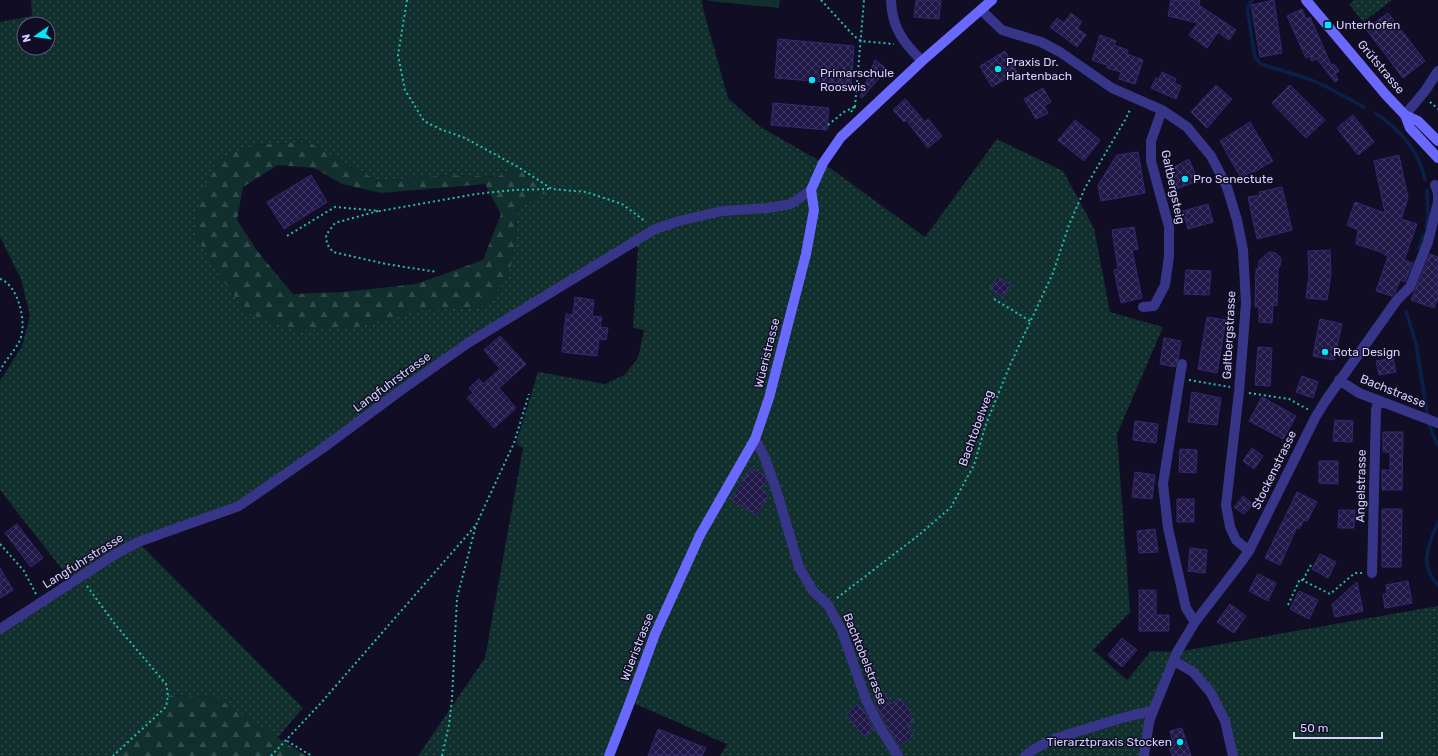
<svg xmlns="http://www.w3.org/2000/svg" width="1438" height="756" viewBox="0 0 1438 756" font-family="Rubik,sans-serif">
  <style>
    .grass { fill: url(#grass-dots); fill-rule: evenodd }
    .forest { fill: url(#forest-firs); fill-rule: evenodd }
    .garden { fill: #102f2d }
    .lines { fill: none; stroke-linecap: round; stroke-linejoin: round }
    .stream { stroke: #092148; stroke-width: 3.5 }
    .building { fill: url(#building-cross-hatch); stroke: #362874 }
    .path { stroke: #27bdb1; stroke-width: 2; stroke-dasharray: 2 3; stroke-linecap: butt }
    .street { stroke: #363587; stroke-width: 10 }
    .secondary { stroke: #6968ff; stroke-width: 10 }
    .poi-dot { fill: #00e8fc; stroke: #110d25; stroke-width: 1.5 }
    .labels { text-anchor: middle; stroke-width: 3; stroke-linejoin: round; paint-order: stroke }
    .poi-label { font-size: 12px; fill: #d5d1ff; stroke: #110d25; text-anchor: start }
    .street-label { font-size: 12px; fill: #d5d1ff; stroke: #110d25 }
  </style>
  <defs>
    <pattern id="grass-dots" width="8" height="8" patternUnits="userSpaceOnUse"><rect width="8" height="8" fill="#102f2d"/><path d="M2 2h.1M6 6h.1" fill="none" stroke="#324c4c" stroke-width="1.8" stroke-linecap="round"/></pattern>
    <pattern id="forest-firs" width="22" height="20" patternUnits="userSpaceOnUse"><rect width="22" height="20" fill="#102f2d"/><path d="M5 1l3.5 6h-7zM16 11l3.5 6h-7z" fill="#324c4c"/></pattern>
    <pattern id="building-cross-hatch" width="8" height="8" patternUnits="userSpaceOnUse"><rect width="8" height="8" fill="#201847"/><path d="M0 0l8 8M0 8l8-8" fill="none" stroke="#403963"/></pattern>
  </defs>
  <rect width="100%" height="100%" fill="#110d25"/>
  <!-- grass -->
  <path class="grass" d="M31,0H702V5L728,98L759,126L823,163L925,237L997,139L1063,171L1094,228L1110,312L1163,327L1117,434L1130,612L1093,650L1127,680L1151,651L1177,652L1438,606V756H1233L1211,693L1174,662L1153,711L1144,756H720L727,744L631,702L609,756H418L485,658L523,448L516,444L538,372L605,384L624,375L638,358L644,330L633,328L638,248L634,241L468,343L239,506L139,543L303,708L277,738L217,698L169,695L166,707L113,756H0V629L72,582L0,490V381L22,346L30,316L21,279L0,237V22L32,16ZM24,24H48V48H24ZM309,142L340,161L379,181L449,175L497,177L518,167V209L513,256L480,308L421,310L358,327L247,313L222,279L195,235L253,145Z
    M1354,0H1392L1363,22L1349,4Z"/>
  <!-- forest -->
  <path class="forest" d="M309,142L340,161L379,181L449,175L497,177L518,167L552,189L518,209L513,256L508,277L492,299L480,308L421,310L358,327L296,331L247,313L222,279L195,235L199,199L217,160L253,145ZM278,165L314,168L342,184L381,193L485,184L501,214L483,260L416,284L343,292L293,294L258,252L237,220L243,187Z
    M168,695L217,698L306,756H113L166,707Z"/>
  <!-- garden -->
  <path class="garden" d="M708,0H780L779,8L708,1Z"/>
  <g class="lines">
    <!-- stream -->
    <path class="stream" d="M1252,0L1247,8L1255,57L1261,64L1309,79L1325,86L1364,107
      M1375,113C1400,129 1419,151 1425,180
      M1426,227L1428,216L1427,190
      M1419,248L1424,235
      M1407,275L1413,263
      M1406,311L1416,344L1429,424L1433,435L1438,445
      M1438,522C1429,544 1418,565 1438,585"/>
  </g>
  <!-- building -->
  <path class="building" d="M916,0H941L939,19L914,17Z
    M1171,0H1200L1199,5L1236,30L1229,40L1218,32L1207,48L1189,35L1198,23L1168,16Z
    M1274,0L1282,53L1260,57L1251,5Z
    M1302,9L1306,19L1310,17L1331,65L1334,64L1339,71L1335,74L1338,80L1335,82L1317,59L1312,61L1310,56L1306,58L1287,16Z
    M1071,13L1082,22L1077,28L1086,35L1077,47L1050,27L1057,18L1064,23Z
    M1388,13L1425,61L1403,78L1366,29Z
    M1100,35L1116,41L1114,45L1128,50L1127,54L1143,60L1135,84L1119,79L1121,72L1107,68V65L1092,60Z
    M778,39L854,46L851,84L775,78Z
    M1005,51L1017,72L992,87L980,66Z
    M875,60L887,69L862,98L860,97Z
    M1162,72L1176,79L1174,83L1181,86L1176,99L1151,88L1156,78L1159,79Z
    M1216,85L1232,99L1207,128L1191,112Z
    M1290,85L1325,120L1306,138L1272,103Z
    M1043,88L1051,102L1044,106L1048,113L1036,119L1024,99Z
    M905,99L925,122L928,119L942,136L928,148L906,120L904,122L893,110Z
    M773,103L829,108L827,130L771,125Z
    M1353,115L1374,142L1358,155L1337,128Z
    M1075,120L1100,140L1084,161L1058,140Z
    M1250,122L1273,161L1254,172L1253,171L1241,178L1220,141Z
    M1138,152L1145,193L1101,201L1098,185L1117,155Z
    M1399,155L1408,198L1401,219L1417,224L1404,260L1412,263L1405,282L1400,280L1395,293L1392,296L1376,291L1388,257L1381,252L1356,244L1358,230L1347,225L1355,202L1385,213L1374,161Z
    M1189,159L1198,181L1176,189L1169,170Z
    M311,175L327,202L284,229L267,202Z
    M1282,187L1292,230L1257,239L1248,197L1260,195L1259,192Z
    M1208,204L1213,222L1188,229L1183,211Z
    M1134,227L1138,249L1132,250L1142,298L1121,303L1114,270L1118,269L1112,230Z
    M1330,250L1331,274L1327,300L1306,298L1309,276L1308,251Z
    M1269,252L1276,253L1281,258L1280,266L1278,268L1277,306L1273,305L1272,323L1259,322V307H1255L1256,269H1258L1259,261Z
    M1430,254L1438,257V298L1434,308L1411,300Z
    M1186,270L1211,271L1209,295L1184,294Z
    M997,277L1011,285L1003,297L990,289Z
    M575,297L594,300L592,316L602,317L600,327L608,328L606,340L599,339L597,356L562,352L566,314L573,315Z
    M1207,317L1226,320L1217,373L1198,369Z
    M1320,319L1342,324L1334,360L1313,356Z
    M500,336L526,364L499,388L516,408L494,428L467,398L473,393L469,388L479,379L483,384L500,369L484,350Z
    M1164,338L1181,341L1178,359L1175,367L1160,364Z
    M1258,347L1272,348L1270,386L1255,385Z
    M1393,358L1396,372L1379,375L1376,361Z
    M1302,376L1318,382L1313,398L1296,392Z
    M1192,392L1221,398L1217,425L1188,422Z
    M1262,397L1296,416L1283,439L1249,421Z
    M1335,420L1353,421L1352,442L1333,441Z
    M1135,421L1158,424L1156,443L1133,440Z
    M1383,432H1403L1402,490H1382V470H1390V452H1383Z
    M1252,448L1263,456L1254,469L1243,461Z
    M1180,449L1197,450L1196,473L1179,472Z
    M1319,461H1338V484L1319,483Z
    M751,468L765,476L766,481L761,489L769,494L756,515L731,499Z
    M1135,472L1155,475L1152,499L1132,497Z
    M1297,492L1317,502L1307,521L1304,520L1299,529L1297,527L1280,565L1265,558Z
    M1243,496L1253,504L1244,514L1234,507Z
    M1177,499H1194V522H1177Z
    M1382,509H1402L1401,567H1382Z
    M1339,510H1355L1354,528H1338Z
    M17,524L43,558L31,567L5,533Z
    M1155,529L1158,552L1139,553L1137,531Z
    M1190,548L1207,550L1205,573L1188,571Z
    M1320,554L1336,562L1328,578L1312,569Z
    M0,568L13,590L0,598Z
    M1258,574L1276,583L1268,601L1249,591Z
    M1408,581L1412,603L1385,608L1383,594L1387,593L1386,585Z
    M1357,582L1363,611L1335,617L1332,604Z
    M1139,590H1156V615H1169V631H1139Z
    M1299,591L1318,600L1309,619L1290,609Z
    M1230,604L1246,616L1234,633L1217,622Z
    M1122,638L1137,650L1122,667L1108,655Z
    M884,693L891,704L900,698L911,713L909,714L914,720L907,725L914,735L899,746L887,726L874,701Z
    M858,704L862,709H863L874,729L865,737L846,714Z
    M1182,728L1191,756H1172L1169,745L1173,744L1170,731Z
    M658,729L706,748L702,756H648Z"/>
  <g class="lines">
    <!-- path -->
    <path class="path" d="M407,0L398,55L405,90L424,121L440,129L465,138L518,167L552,189L586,192L622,204L646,222
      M821,0L854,36L861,41L894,44
      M1430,102L1438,109
      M855,107L864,0
      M851,112L855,107
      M828,125L844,112L854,107
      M378,211L335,223L326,235L327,244L333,252L386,264L437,272
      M287,236L335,207L380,211L476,194L514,190L551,189
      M0,279C19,285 28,326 19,342C14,352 5,360 0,371
      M994,299L1030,321
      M1189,380L1230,387
      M1249,393L1289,399L1309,410
      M0,544L24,571L36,594
      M1303,580L1312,563
      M87,586L114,623L166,684L168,695L166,707L113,756
      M837,598L919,535L951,507L974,465L986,424L1010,365L1053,273L1069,225L1085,188L1125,120L1131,108
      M1288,605L1300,579L1330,594L1355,573H1362
      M287,741L312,756
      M271,756L320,704L476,525
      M442,756L449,725L452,699L457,598L476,525L514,443L529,394"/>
    <!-- street -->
    <path class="street" d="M891,0C892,28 903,42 922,61
      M981,10L1002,30L1041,42L1060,52L1112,88L1162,110L1187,127L1211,156L1227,187L1237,220L1243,250L1246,303L1239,392L1226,505L1230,527L1236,540L1249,551
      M1405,115L1425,91L1438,71
      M1143,307L1154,306L1165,285L1169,256V227L1151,161V141L1162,110
      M1182,364L1163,484L1168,528L1186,608L1195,622
      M1339,380L1359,393L1438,423
      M755,439L764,456L776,489L799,567L813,591L828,605L842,631L866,700L881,729L898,756
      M1372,573L1376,410L1378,401
      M0,629L114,555L138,542L239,506L323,448L400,391L468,343L655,229L679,221L722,211L768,208L791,204L811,190
      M1174,661L1193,672L1211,693L1225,721L1233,756
      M1025,756C1044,740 1072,733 1096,726C1115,720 1133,714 1153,711
      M1144,756L1149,722L1153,711L1177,652L1195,622L1239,565L1249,551L1315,418L1326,400L1397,300L1410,287L1428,242L1438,202V193L1435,185"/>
    <!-- secondary -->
    <path class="secondary" d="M1306,0L1386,95L1405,115L1410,128L1438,158
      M1405,115L1418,121L1438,141
      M609,756L630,702L655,634L700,535L755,439L769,398L806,254L814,210L811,190L823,163L841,137L922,61L992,0"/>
  </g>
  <!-- markers -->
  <g class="poi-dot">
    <rect x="1324" y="21" width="8" height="8" rx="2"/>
    <circle cx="998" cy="69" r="4"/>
    <circle cx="812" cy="80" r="4"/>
    <circle cx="1185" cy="179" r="4"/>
    <circle cx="1325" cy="352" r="4"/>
    <circle cx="1180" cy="742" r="4"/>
  </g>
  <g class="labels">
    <!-- poi labels -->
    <g class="poi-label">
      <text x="1336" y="29">Unterhofen</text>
      <text x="1006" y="66">Praxis Dr.<tspan x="1006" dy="14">Hartenbach</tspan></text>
      <text x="820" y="77">Primarschule<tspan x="820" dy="14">Rooswis</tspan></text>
      <text x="1193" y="183">Pro Senectute</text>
      <text x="1333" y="356">Rota Design</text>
      <text x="1172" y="746" text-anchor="end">Tierarztpraxis Stocken</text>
    </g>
    <!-- street labels -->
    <g class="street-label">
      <text transform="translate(1381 67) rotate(50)" y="4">Grütstrasse</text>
      <text transform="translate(1173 187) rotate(78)" y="4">Galtbergsteig</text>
      <text transform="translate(1229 335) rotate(-87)" y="4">Galtbergstrasse</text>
      <text transform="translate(767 353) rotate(-76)" y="4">Wüeristrasse</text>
      <text transform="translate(392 382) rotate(-36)" y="4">Langfuhrstrasse</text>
      <text transform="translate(1393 391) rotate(22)" y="4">Bachstrasse</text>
      <text transform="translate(976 428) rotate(-70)" y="4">Bachtobelweg</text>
      <text transform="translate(1274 470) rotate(-64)" y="4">Stockenstrasse</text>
      <text transform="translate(1361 486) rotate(-89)" y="4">Angelstrasse</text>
      <text transform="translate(83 561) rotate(-32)" y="4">Langfuhrstrasse</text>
      <text transform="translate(637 647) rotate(-69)" y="4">Wüeristrasse</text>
      <text transform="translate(865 659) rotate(68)" y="4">Bachtobelstrasse</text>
    </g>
  </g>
  <!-- north arrow -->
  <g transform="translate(36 36) rotate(257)"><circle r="19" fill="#110d25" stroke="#5f5b7c"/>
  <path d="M0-3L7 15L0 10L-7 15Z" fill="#00e8fc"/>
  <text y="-6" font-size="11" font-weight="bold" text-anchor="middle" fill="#d5d1ff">N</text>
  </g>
  <!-- scale -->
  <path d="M1294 732v6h88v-6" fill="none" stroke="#d5d1ff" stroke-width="2"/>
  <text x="1300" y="732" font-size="12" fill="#d5d1ff" stroke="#110d25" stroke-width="3" paint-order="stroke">50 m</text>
</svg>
